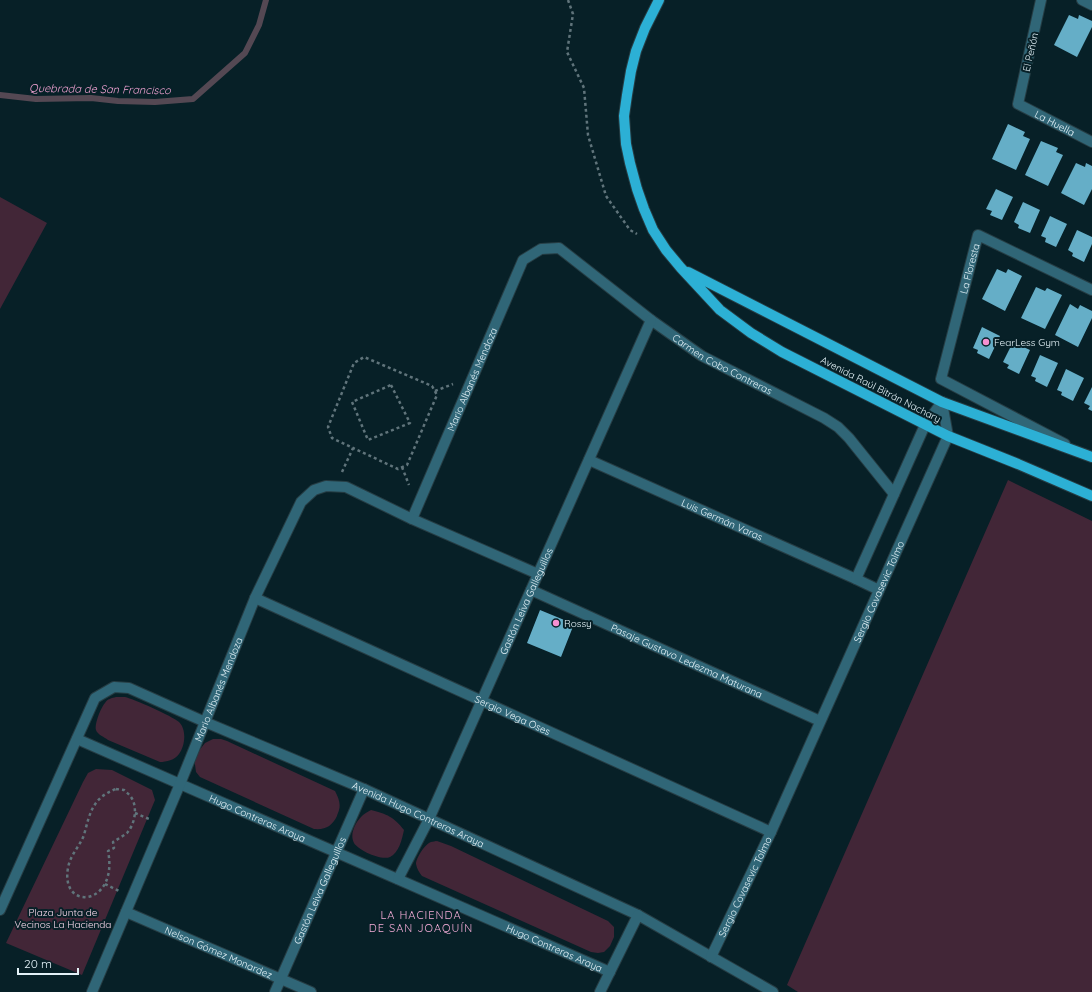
<svg xmlns="http://www.w3.org/2000/svg" width="1092" height="992" viewBox="0 0 1092 992" font-family="Quicksand,sans-serif">
  <style>
    .green { fill: #422637 }
    .lines { fill: none; stroke-linecap: round; stroke-linejoin: round }
    .stream { stroke: #544853; stroke-width: 6 }
    .building { fill: #65aec7 }
    .minor-casing { stroke: #263d44; stroke-width: 12 }
    .major-casing { stroke: #263d44; stroke-width: 12 }
    .path { stroke: #60747b; stroke-width: 2.5; stroke-dasharray: 3 3; stroke-linecap: butt }
    .minor { stroke: #306677; stroke-width: 10 }
    .major { stroke: #2cb0d5; stroke-width: 10 }
    .poi-dot { fill: #f690d1; stroke: #072027; stroke-width: 1.5 }
    .labels { text-anchor: middle; stroke-width: 4; stroke-linejoin: round; paint-order: stroke }
    .street-label { font-size: 10px; fill: #e3f1f7; stroke: #072027 }
    .poi-label { font-size: 10px; fill: #e3f1f7; stroke: #072027; text-anchor: start }
    .park-label { font-size: 10px; fill: #fad9ec; stroke: #072027 }
    .water-label { font-size: 11px; font-style: italic; fill: #f0a2d2; stroke: #072027 }
    .neighbourhood-label { font-size: 11px; letter-spacing: 1px; fill: #f3acd7; stroke: #072027 }
  </style>
  <rect width="100%" height="100%" fill="#072027"/>
  <!-- green -->
  <path class="green" d="M0,197L47,223L0,309Z
    M1008,480L1092,521V992H798L787,985Z
    M116,697C119,697 122,697 125,697C134,699 172,716 179,722C187,730 185,746 179,754C175,760 166,762 160,762L108,740C104,737 97,734 96,730C94,725 101,707 105,703C107,699 112,698 116,697Z
    M213,739H221L227,741L335,791C338,797 341,803 339,810C339,811 337,815 337,816C332,826 326,830 314,829L200,777L196,772L194,757L205,743Z
    M96,769L112,770L152,790L155,800L82,975L6,943L83,782L88,773Z
    M371,810C387,814 394,817 404,830C402,839 399,853 390,857C381,861 358,850 354,843C349,834 356,821 363,815C365,813 368,812 371,810Z
    M437,841L451,846L608,921L614,927V937L610,946L604,952L598,953L591,952L422,876C419,872 417,869 416,864C416,858 425,844 431,842C431,842 437,841 437,841Z"/>
  <g class="lines">
    <!-- stream -->
    <path class="stream" d="M0,95L36,99L91,98L118,101L155,102L193,99L245,53L259,25L266,0"/>
  </g>
  <!-- building -->
  <path class="building" d="M1069,15L1078,19L1079,15L1092,21V27L1077,57L1054,45Z
    M1008,124L1025,132L1023,136L1030,139L1016,170L992,159Z
    M1041,141L1058,148L1056,152L1063,155L1048,186L1025,175Z
    M1076,163L1085,167L1086,163L1092,166V189L1084,205L1061,193Z
    M996,189L1013,197L1002,220L990,215L992,211L986,209Z
    M1023,202L1040,210L1030,233L1018,228L1019,225L1014,222Z
    M1050,216L1067,224L1056,247L1045,242L1046,238L1041,236Z
    M1077,230L1092,237V244L1084,262L1072,256L1073,253L1068,250Z
    M997,269L1006,273L1008,269L1022,276L1005,311L982,299Z
    M1036,287L1045,291L1047,288L1062,295L1045,329L1021,318Z
    M1070,304L1078,309L1080,305L1092,311V318L1078,347L1055,335Z
    M982,327L1000,336L989,359L977,353L978,350L973,348Z
    M1013,342L1030,350L1019,374L1007,368L1009,365L1003,362Z
    M1040,355L1058,363L1047,387L1035,381L1036,378L1031,376Z
    M1066,369L1084,378L1073,401L1061,395L1062,392L1057,390Z
    M1092,387V411L1088,409L1090,406L1084,403Z
    M540,610L574,624L561,657L527,643Z"/>
  <g class="lines">
    <defs>
      <g id="minor">
        <path id="s1" d="M1041,0L1018,104L1092,142"/>
        <path d="M1082,0L1092,5"/>
        <path id="s2" d="M1065,444L941,379L978,235L1092,290"/>
        <path id="s3" d="M589,460L856,579L879,590"/>
        <path id="s4" d="M412,519L523,260L541,249L559,248L651,320L702,356L824,418L838,427L849,438L894,494"/>
        <path d="M856,579L925,425L942,402"/>
        <path id="s5" d="M531,590L820,721"/>
        <path id="s6" d="M255,598L771,832"/>
        <path id="s7" d="M77,739L610,972"/>
        <path id="s8" d="M398,879L429,819L651,320"/>
        <path id="s9" d="M0,910L95,698L114,687L129,688L205,722L364,789L638,915L773,992"/>
        <path id="s10" d="M126,912L311,992"/>
        <path id="s11" d="M711,957L771,832L948,436L942,402"/>
        <path id="s12" d="M92,992L180,784L255,598L301,502L314,490L326,486L346,487L412,519L538,574"/>
        <path id="s13" d="M275,992L364,789"/>
        <path d="M600,992L638,915"/>
      </g>
      <path id="major" d="M659,0L645,28L636,51L631,71L627,95L624,116L626,144L630,163L637,189L644,209L653,230L666,250L681,268L720,310L751,333L782,352L948,436L1018,464L1092,496
        M688,272L942,402L1092,457"/>
    </defs>
    <!-- minor casing -->
    <use href="#minor" class="minor-casing"/>
    <!-- major casing -->
    <use href="#major" class="major-casing"/>
    <!-- path -->
    <path class="path" d="M568,0L573,14L567,52L584,88L588,135L606,196L630,230L637,234
      M391,385L410,423L368,440L352,402Z
      M435,391L453,384
      M402,467L409,485
      M342,472L353,448L332,438L328,427L354,363L364,357L432,386L437,395L407,465L398,469L353,448
      M116,789L124,790C126,792 129,794 131,797C138,807 135,824 127,833C123,836 118,839 113,842L114,848L108,851C119,906 60,912 68,868C70,855 80,846 84,835C90,813 92,798 116,789Z
      M135,813L149,819
      M105,884L119,891"/>
    <!-- minor -->
    <use href="#minor" class="minor"/>
    <!-- major -->
    <use href="#major" class="major"/>
  </g>
  <!-- markers -->
  <g class="poi-dot">
    <circle cx="986" cy="342" r="4"/>
    <circle cx="556" cy="623" r="4"/>
  </g>
  <g class="labels">
    <!-- street labels -->
    <g class="street-label">
      <text transform="translate(1030 52) rotate(-77)" y="4">El Peñón</text>
      <text dy="4" stroke="none"><textPath href="#s1" startOffset="148">La Huella</textPath></text>
      <text dy="4" stroke="none"><textPath href="#s2" startOffset="254">La Floresta</textPath></text>
      <text dy="4" stroke="none"><textPath href="#s4" startOffset="522">Carmen Cobo Contreras</textPath></text>
      <text dy="4" stroke="none"><textPath href="#s4" startOffset="152">Mario Albanés Mendoza</textPath></text>
      <text transform="translate(881 389) rotate(27)" y="4">Avenida Raúl Bitrán Nachary</text>
      <text dy="4" stroke="none"><textPath href="#s3" startOffset="146">Luis Germán Varas</textPath></text>
      <text dy="4" stroke="none"><textPath href="#s11" startOffset="402">Sergio Covasevic Tolmo</textPath></text>
      <text dy="4" stroke="none"><textPath href="#s8" startOffset="306">Gastón Leiva Galleguillos</textPath></text>
      <text dy="4" stroke="none"><textPath href="#s5" startOffset="171">Pasaje Gustavo Ledezma Maturana</textPath></text>
      <text dy="4" stroke="none"><textPath href="#s12" startOffset="328">Mario Albanés Mendoza</textPath></text>
      <text dy="4" stroke="none"><textPath href="#s6" startOffset="283">Sergio Vega Oses</textPath></text>
      <text dy="4" stroke="none"><textPath href="#s9" startOffset="585">Avenida Hugo Contreras Araya</textPath></text>
      <text dy="4" stroke="none"><textPath href="#s7" startOffset="197">Hugo Contreras Araya</textPath></text>
      <text dy="4" stroke="none"><textPath href="#s11" startOffset="78">Sergio Covasevic Tolmo</textPath></text>
      <text dy="4" stroke="none"><textPath href="#s13" startOffset="111">Gastón Leiva Galleguillos</textPath></text>
      <text dy="4" stroke="none"><textPath href="#s7" startOffset="521">Hugo Contreras Araya</textPath></text>
      <text dy="4" stroke="none"><textPath href="#s10" startOffset="101">Nelson Gómez Monardez</textPath></text>
    </g>
    <!-- poi labels -->
    <g class="poi-label">
      <text x="994" y="346">FearLess Gym</text>
      <text x="564" y="627">Rossy</text>
    </g>
    <!-- park labels -->
    <g class="park-label">
      <text x="63" y="916">Plaza Junta de<tspan x="63" dy="12">Vecinos La Hacienda</tspan></text>
    </g>
    <!-- water labels -->
    <g class="water-label">
      <text transform="translate(100 89) rotate(1)" y="4">Quebrada de San Francisco</text>
    </g>
    <!-- neighbourhood labels -->
    <g class="neighbourhood-label">
      <text x="421" y="919">LA HACIENDA<tspan x="421" dy="13">DE SAN JOAQUÍN</tspan></text>
    </g>
  </g>
  <!-- scale -->
  <path d="M18 968v6h60v-6" fill="none" stroke="#e3f1f7" stroke-width="2"/>
  <text x="24" y="968" font-size="12" fill="#e3f1f7" stroke="#072027" stroke-width="3" paint-order="stroke">20 m</text>
</svg>
